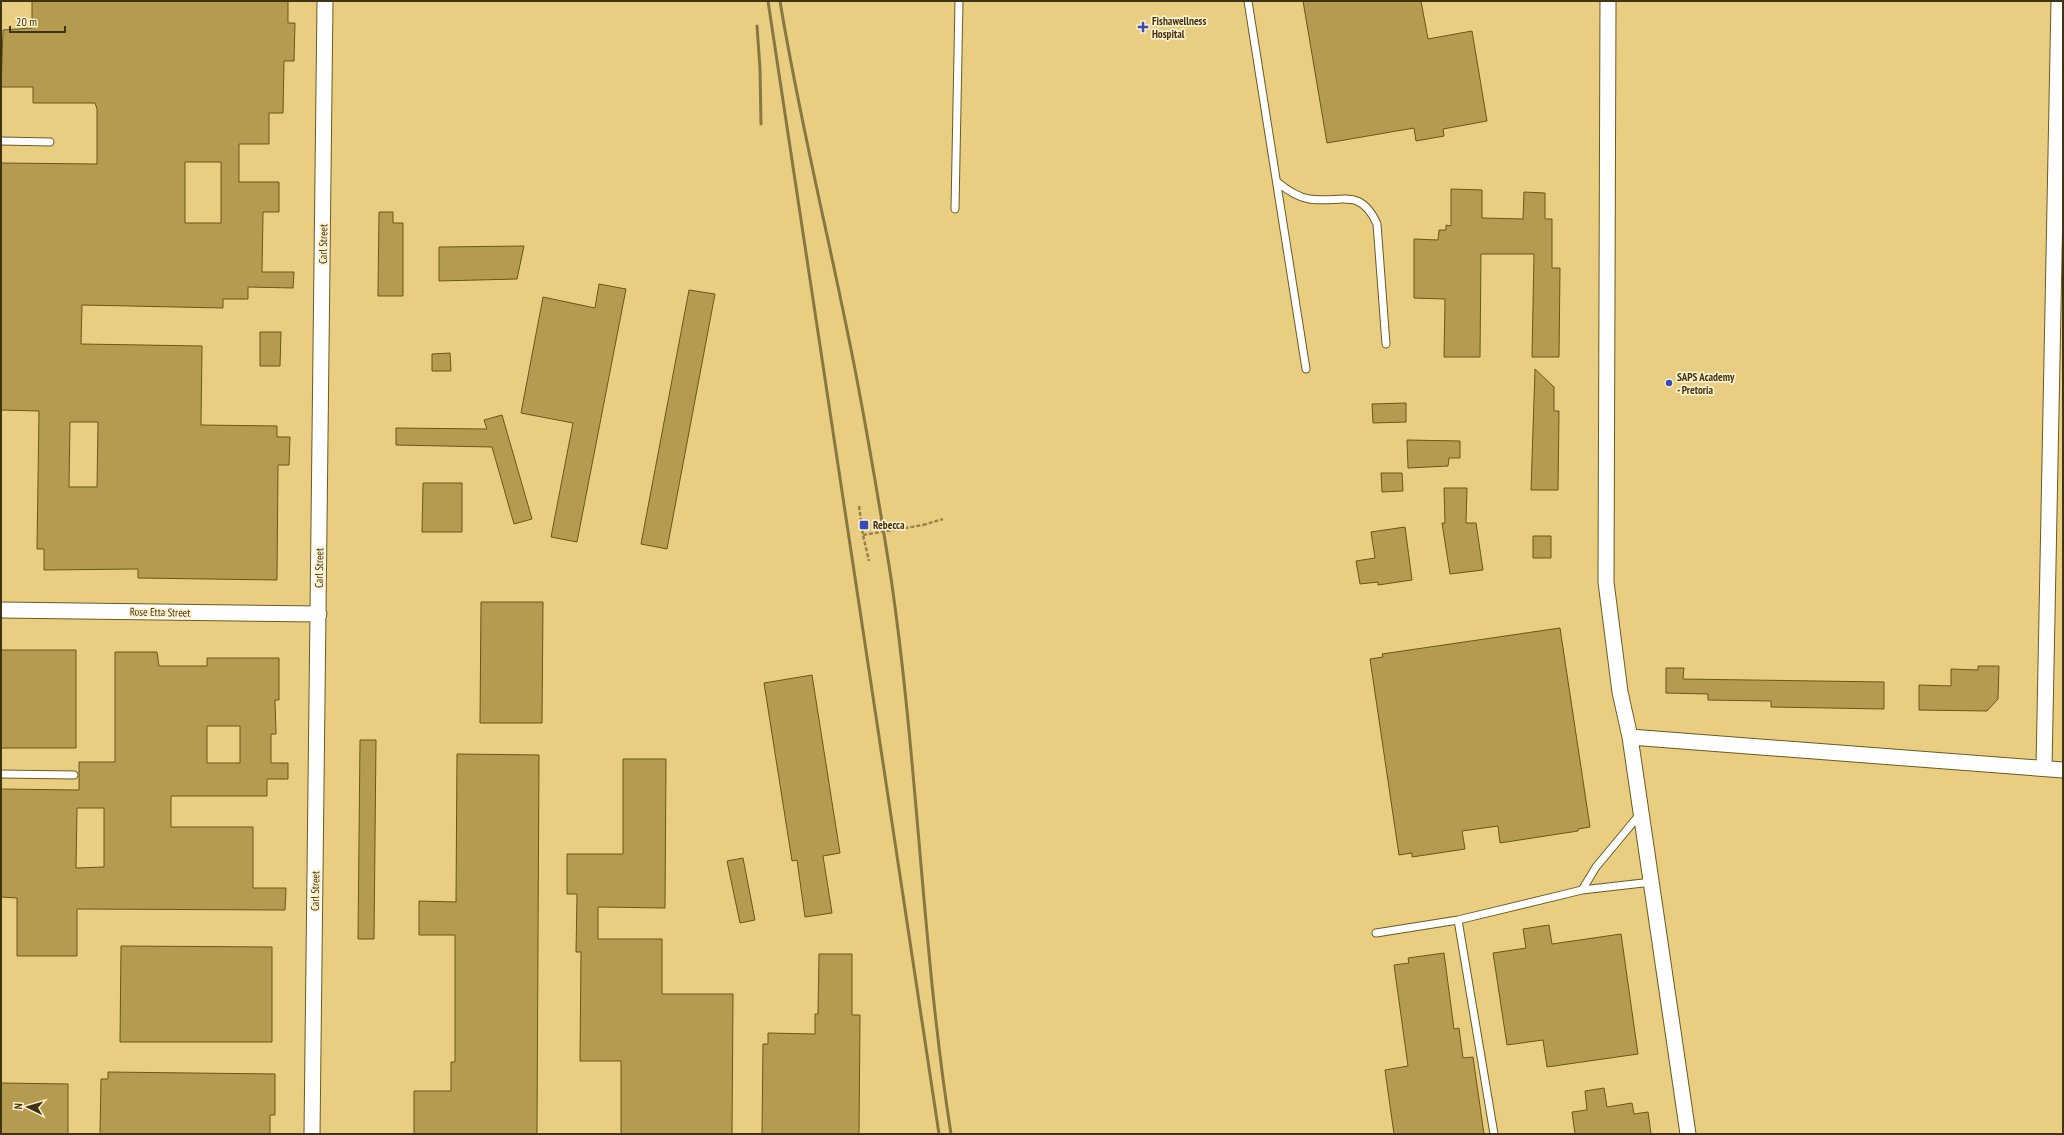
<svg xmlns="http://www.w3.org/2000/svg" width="2064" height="1135" viewBox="0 0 2064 1135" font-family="'PT Sans Narrow',sans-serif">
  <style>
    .building { fill: #b59b4f; stroke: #69561a; fill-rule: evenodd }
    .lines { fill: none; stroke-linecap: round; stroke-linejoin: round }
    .lane-casing { stroke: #6d5a1f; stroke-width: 9 }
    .street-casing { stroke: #6d5a1f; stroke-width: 17 }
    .path { stroke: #97844c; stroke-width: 2.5; stroke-dasharray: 4 2; stroke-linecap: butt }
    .lane { stroke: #fff; stroke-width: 7 }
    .street { stroke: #fff; stroke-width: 15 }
    .rail { stroke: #887643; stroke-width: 3 }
    .path-bridge { stroke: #97844c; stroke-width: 2.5; stroke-dasharray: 4 2; stroke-linecap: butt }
    .poi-dot { fill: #384bbd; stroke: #fdf0cb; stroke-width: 1.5 }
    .labels { text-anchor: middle; stroke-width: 3.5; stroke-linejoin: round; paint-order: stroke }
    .poi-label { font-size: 11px; font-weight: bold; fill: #3e3313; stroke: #fdf0cb; text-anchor: start }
    .street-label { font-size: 11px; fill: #3e3313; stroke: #fdf0cb }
  </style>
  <rect width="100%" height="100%" fill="#e9ce81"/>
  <!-- building -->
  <path class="building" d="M32,1H288V23H295L294,61H284L283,113H269V144H239V182H279V212H263L262,272H294L293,288L248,287V299H223V308L82,305L81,344L202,346L201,425L277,426V437H290L289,465H278L277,580L138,578V569L44,570V549H37L39,411L1,410V163L97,164V109L95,103H33V87H1L3,30L32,28ZM185,162H221V223H185ZM70,422H98L97,487H69Z
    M1303,1H1421L1428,39L1472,31L1487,121L1443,129L1444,136L1416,141L1414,128L1327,143Z
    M1451,189L1482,190V218L1523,219L1524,192L1545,193V219H1552V268H1560L1559,357H1532L1534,254H1481L1480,357H1444L1445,299L1414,298V239L1438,240L1439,230H1446V225L1451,226Z
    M379,212H393V223H403V296H378Z
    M524,246L517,279L439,281V247Z
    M599,284L626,289L577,542L551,537L573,423L521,413L543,297L595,308Z
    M689,290L715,294L667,549L641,544Z
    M260,332H281L280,366H260Z
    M450,353L451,371H432V354Z
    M1535,369L1554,387V411H1559L1558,490H1531Z
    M1406,403V422L1373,423L1372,404Z
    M502,415L532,519L514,524L492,447L396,445V428L487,429L484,420Z
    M1407,440L1460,441V458H1449L1448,466L1408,468Z
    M1381,473H1402L1403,491L1382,492Z
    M423,483H462V532H422Z
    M1444,488H1467L1466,523H1476L1483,570L1450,574L1442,523H1445Z
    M1405,527L1412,580L1378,585V582L1360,584L1356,561L1375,558L1371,532Z
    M1533,536H1551V558H1533Z
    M481,602H543L542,723H480Z
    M1560,628L1590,827L1578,829V831L1500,843L1498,826L1462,831L1465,849L1412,857V853L1399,855L1370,659L1383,657L1382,654Z
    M1,650H76V748H1Z
    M115,652H157L159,666H207V658H279V700H275L276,734H271V763H288V779H267V796H171V827H253V888H286L285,910L77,909V956H17V898L1,897V789L79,790V762H115ZM207,726H240V763H207ZM77,808H104V867L76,868Z
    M1978,666H1999L1998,699L1987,711L1919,710V685L1951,686V669L1978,670Z
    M1666,668H1684L1683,679L1884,682V709L1771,707V701L1708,700V694L1666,693Z
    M812,675L840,853L823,856L832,913L805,917L797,860L792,861L764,683Z
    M360,740H376L374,939H358Z
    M457,754L539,755L537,1134H414V1091H451V1062H455V935H419V901L456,902Z
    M623,759H666L665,908L598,907V939H662V994H733L732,1134H621V1061H580L581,952H576L577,894H567V854H623Z
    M743,858L755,920L740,923L727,861Z
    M1549,925L1552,944L1621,934L1638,1054L1547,1067L1543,1040L1507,1045L1493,953L1526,948L1523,929Z
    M121,946L272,947V1042H120Z
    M1444,953L1454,1029L1459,1028L1463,1058L1473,1057L1484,1134H1394L1385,1070L1408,1066L1394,965L1409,963L1408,958Z
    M819,954H852V1015H860L859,1134H762L763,1044H768V1033L815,1034V1014H818Z
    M108,1072L275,1074V1115H270V1134H100L101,1079H108Z
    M1,1083L68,1084V1134H1Z
    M1604,1088L1607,1107L1632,1103L1634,1114L1648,1112L1651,1134H1575L1572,1112L1587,1110L1585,1091Z"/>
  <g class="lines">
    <defs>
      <path id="lane" d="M1248,1L1306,369
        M1,141L50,142
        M1277,182C1287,190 1297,197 1309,199C1340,204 1360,186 1377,224L1386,344
        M955,209L959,1
        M1,774L74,775
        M1582,890L1596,867L1640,814
        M1458,920L1494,1134
        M1376,933L1458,920L1582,890L1652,882"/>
      <path id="street" d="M1608,1L1606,582L1620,692L1630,737L1688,1134
        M1,610L319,614
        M1630,737L2063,770
        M2044,768L2059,1
        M312,1134L325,1"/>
    </defs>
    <!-- lane casing -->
    <use href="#lane" class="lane-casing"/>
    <!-- street casing -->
    <use href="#street" class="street-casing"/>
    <!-- path -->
    <path class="path" d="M859,506L863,535L869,561
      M923,525L943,519"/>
    <!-- lane -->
    <use href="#lane" class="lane"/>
    <!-- street -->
    <use href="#street" class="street"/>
    <!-- rail -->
    <path class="rail" d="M768,1L939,1134
      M780,1C801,130 834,257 858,385C870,449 881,514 891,578C918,763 922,950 951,1134
      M757,26L760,69L761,124"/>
    <!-- path-bridge -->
    <path class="path-bridge" d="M863,535L923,525"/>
  </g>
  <!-- markers -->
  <g class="poi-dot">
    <path d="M1141 21h4v4h4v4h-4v4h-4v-4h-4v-4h4z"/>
    <circle cx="1669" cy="383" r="4"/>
    <rect x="859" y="520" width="10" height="10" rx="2"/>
  </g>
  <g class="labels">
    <!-- poi labels -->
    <g class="poi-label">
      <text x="1152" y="25">Fishawellness<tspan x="1152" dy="13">Hospital</tspan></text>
      <text x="1677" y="381">SAPS Academy<tspan x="1677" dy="13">- Pretoria</tspan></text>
      <text x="873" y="529">Rebecca</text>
    </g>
    <!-- street labels -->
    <g class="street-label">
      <text transform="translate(323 244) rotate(-89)" y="4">Carl Street</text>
      <text transform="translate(319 568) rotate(-89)" y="4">Carl Street</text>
      <text transform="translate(160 612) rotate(1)" y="4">Rose Etta Street</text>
      <text transform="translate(315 891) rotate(-89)" y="4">Carl Street</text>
    </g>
  </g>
  <!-- border -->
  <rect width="2064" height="1135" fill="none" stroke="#3e3313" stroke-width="4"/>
  <!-- north arrow -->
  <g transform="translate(28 1107) rotate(275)" stroke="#fdf0cb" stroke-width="3" paint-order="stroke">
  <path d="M0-3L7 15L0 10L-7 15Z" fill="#3e3313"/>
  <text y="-6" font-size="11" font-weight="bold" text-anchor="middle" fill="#3e3313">N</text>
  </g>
  <!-- scale -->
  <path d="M10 26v6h55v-6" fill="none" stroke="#3e3313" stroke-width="2"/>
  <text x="16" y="26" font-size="12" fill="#3e3313" stroke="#fdf0cb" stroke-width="3" paint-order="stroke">20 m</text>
</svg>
